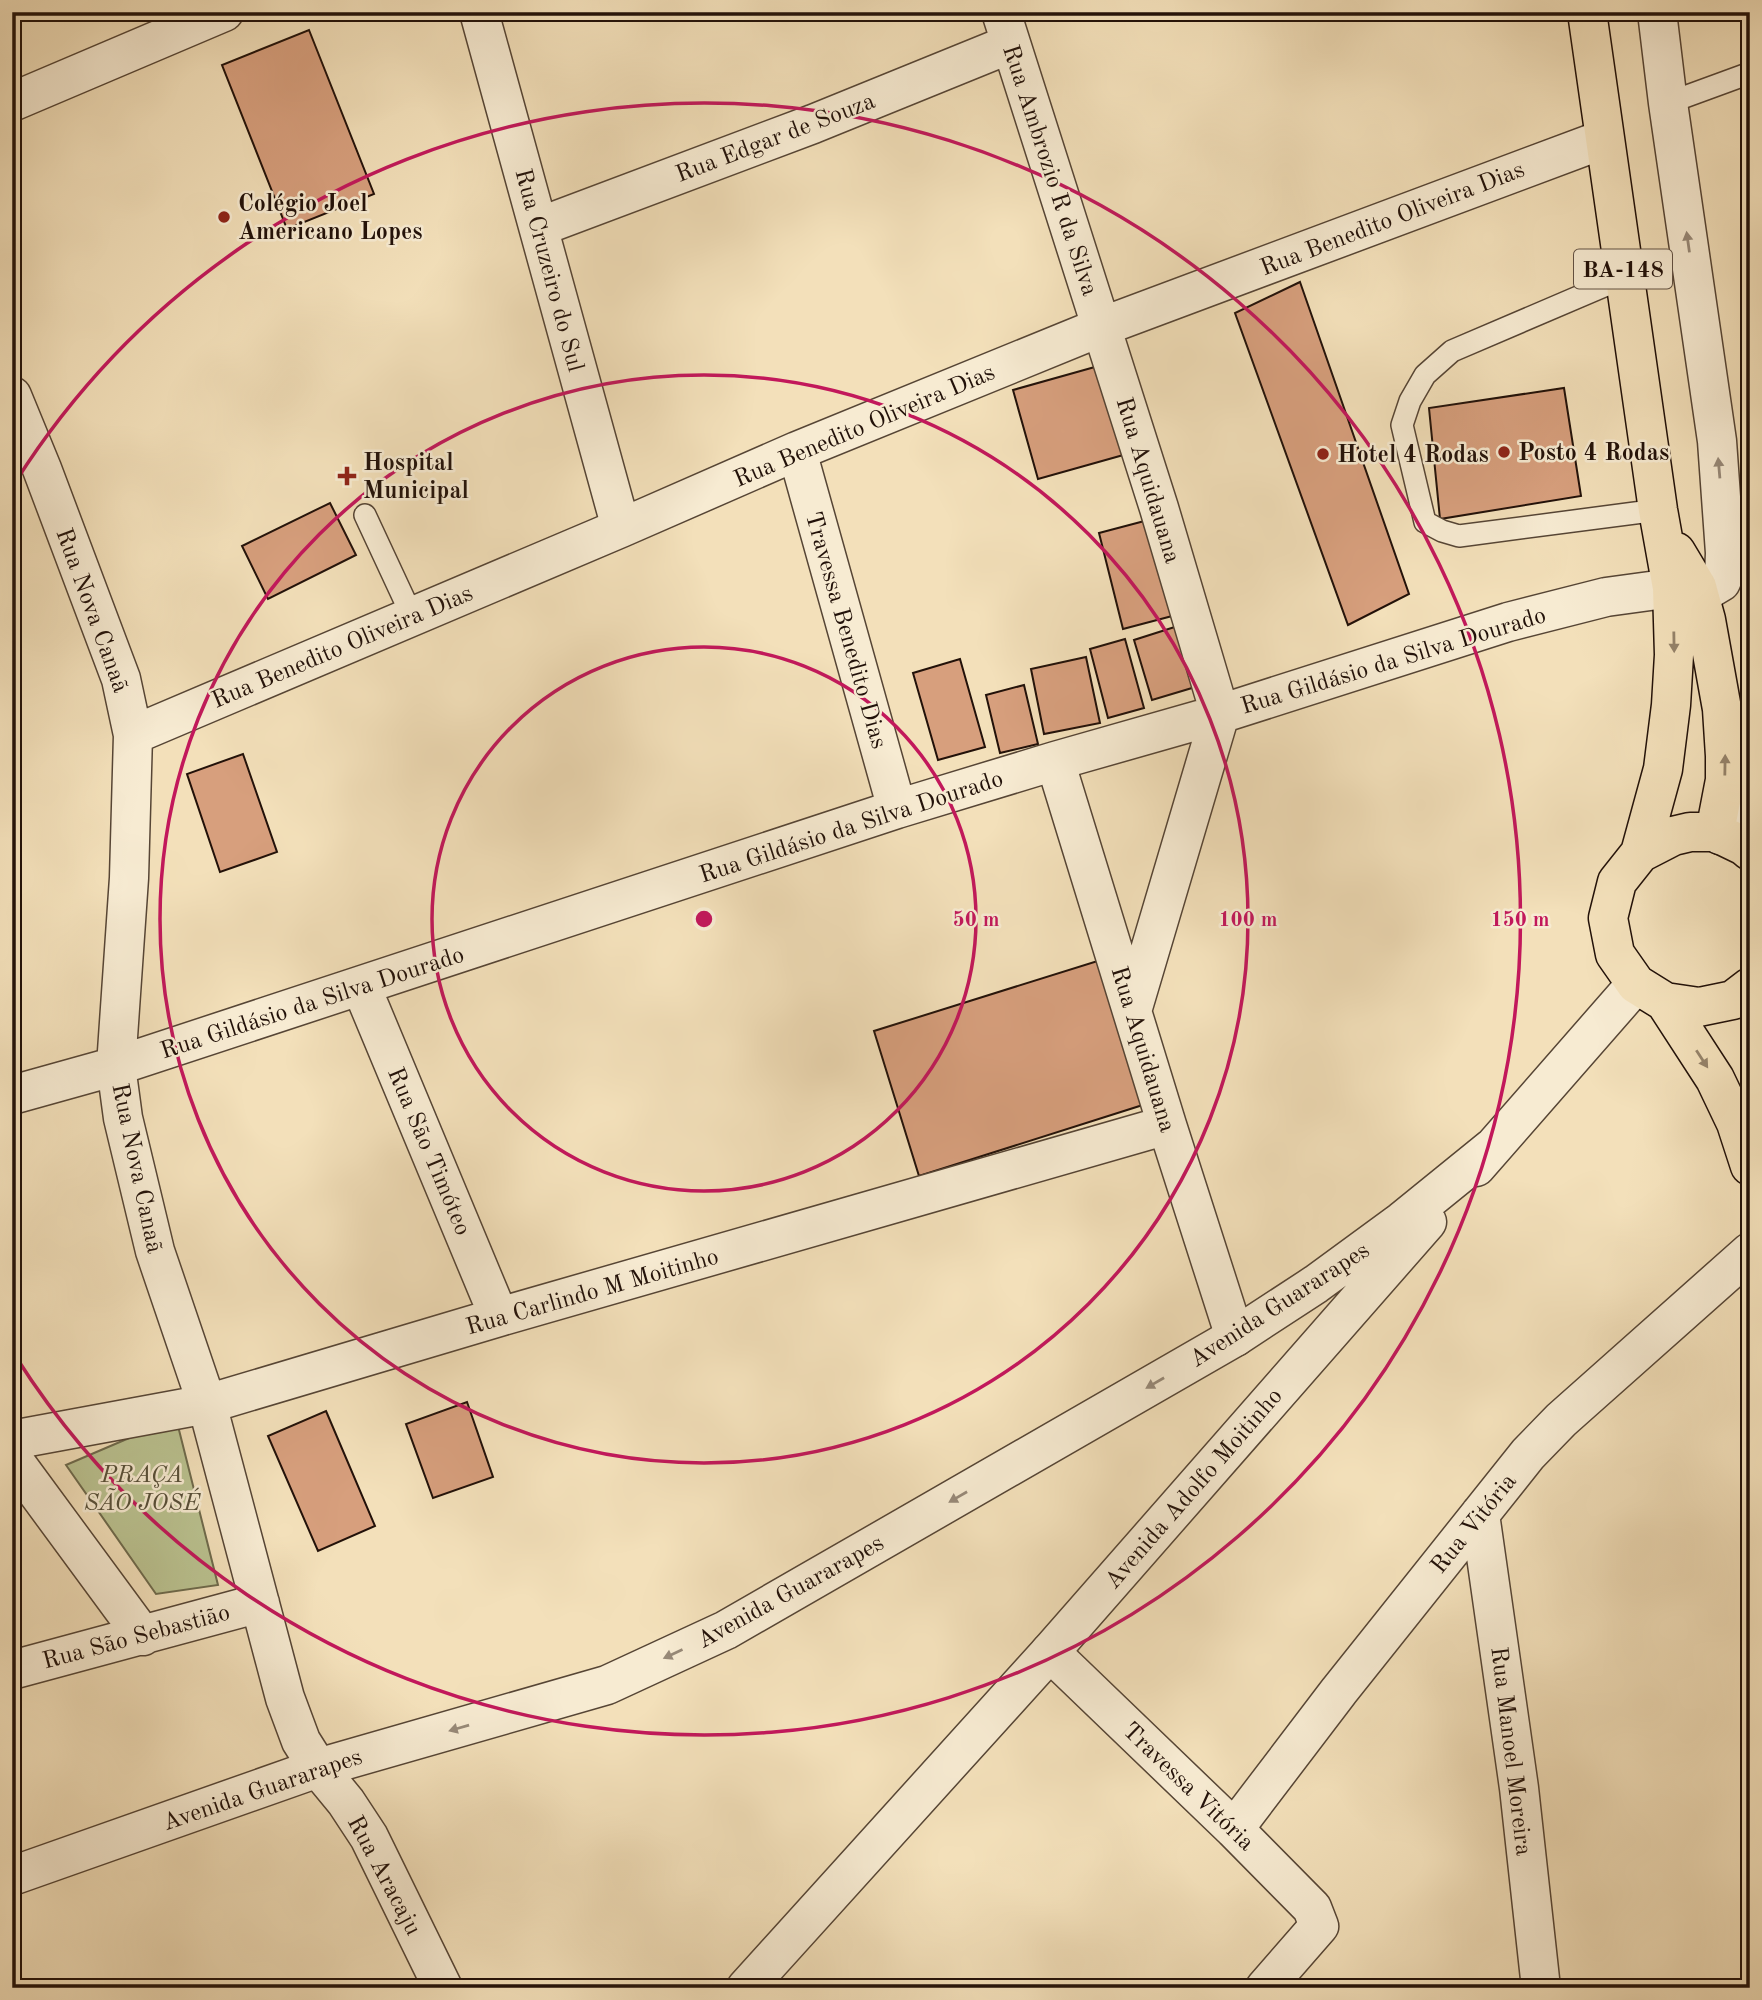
<svg xmlns="http://www.w3.org/2000/svg" width="1762" height="2000" viewBox="0 0 1762 2000" font-family="'Old Standard TT',serif">
  <style>
    .green { fill: #bac290; stroke: #6e6a4c; stroke-width: 2 }
    .building { fill: #d79f7d; stroke: #221109; stroke-width: 2 }
    .lines { fill: none; stroke-linecap: round; stroke-linejoin: round }
    .service-casing { stroke: #564535; stroke-width: 24 }
    .minor-casing { stroke: #564535; stroke-width: 41 }
    .tertiary-casing { stroke: #564535; stroke-width: 41 }
    .secondary-casing { stroke: #221109; stroke-width: 41 }
    .primary-casing { stroke: #221109; stroke-width: 41 }
    .service { stroke: #f7ebd2; stroke-width: 21 }
    .minor { stroke: #f7ebd2; stroke-width: 38 }
    .tertiary { stroke: #f7ebd2; stroke-width: 38 }
    .secondary { stroke: #f7ebd2; stroke-width: 38 }
    .primary { stroke: #f3e0ba; stroke-width: 38 }
    .oneway { fill: #978978 }
    .oneway2 { fill: #95836a }
    .ring { fill: none; stroke: #c2185b; stroke-width: 3.5 }
    .poi-dot { fill: #8f2418; stroke: #f7ebd2; stroke-width: 2.5 }
    .labels { text-anchor: middle; stroke-width: 5; stroke-linejoin: round; paint-order: stroke }
    .shield { fill: #f7ebd2; stroke: #625245; stroke-width: 2 }
    .shield-label { font-size: 23px; font-weight: bold; fill: #221109 }
    .street-label { font-size: 24px; fill: #221109; stroke: #f7ebd2 }
    .poi-label { font-size: 24px; font-weight: bold; fill: #221109; stroke: #f7ebd2; text-anchor: start }
    .park-label { font-size: 24px; font-style: italic; fill: #574f38; stroke: #f7ebd2 }
    .centre { fill: #c2185b; stroke: #f7ebd2; stroke-width: 3.5 }
    .ring-label { font-size: 21px; text-anchor: middle; font-weight: bold; fill: #c2185b; stroke: #f7ebd2; stroke-width: 5; stroke-linejoin: round; paint-order: stroke }
  </style>
  <rect width="100%" height="100%" fill="#f3e0ba"/>
  <filter id="stains"><feTurbulence type="fractalNoise" baseFrequency=".00286" numOctaves="4"/><feColorMatrix values="0 0 0 0 .2 0 0 0 0 .09 0 0 0 0 .02 0 0 0 .5 -.17"/></filter>
  <radialGradient id="worn" r=".72"><stop offset=".6" stop-color="#630" stop-opacity="0"/><stop offset="1" stop-color="#630" stop-opacity=".3"/></radialGradient>
  <!-- green -->
  <path class="green" d="M176,1418L218,1585L156,1594L66,1465Z"/>
  <!-- building -->
  <path class="building" d="M309,30L374,194L287,229L222,65Z
    M1300,282L1409,594L1348,625L1235,313Z
    M1109,363L1134,452L1038,479L1013,390Z
    M1564,388L1581,496L1440,519L1429,408Z
    M330,503L356,555L268,599L242,546Z
    M1152,519L1176,615L1123,629L1099,533Z
    M1184,624L1202,685L1152,700L1134,640Z
    M1125,639L1144,708L1108,718L1090,649Z
    M1086,657L1100,723L1044,734L1031,669Z
    M960,659L985,747L938,760L913,673Z
    M1024,685L1038,744L1000,753L986,695Z
    M243,754L277,852L220,872L187,774Z
    M1104,959L1149,1103L919,1176L874,1031Z
    M467,1402L493,1477L433,1498L406,1424Z
    M326,1411L375,1526L318,1551L268,1436Z"/>
  <g class="lines">
    <defs>
      <path id="service" d="M1668,103L1750,73
        M1625,277L1452,351L1425,375L1410,401L1402,425L1425,522L1442,531L1459,536L1658,510
        M365,515L412,616
        M1723,519L1750,524"/>
      <path id="minor" d="M479,12L621,528
        M1001,12L1159,508L1220,714L1132,1011
        M12,102L224,12
        M539,227L813,124L1010,44
        M12,396L42,469L121,679L133,735L129,878L116,1066L123,1118L155,1251L207,1404L285,1698L301,1741L318,1768L346,1802L369,1837L443,1988
        M797,451L897,809
        M133,735L621,528L797,451L1101,327L1604,139
        M1055,761L1167,1125L1235,1337
        M361,986L499,1317
        M12,1095L116,1066L897,809L1055,761L1220,714L1508,622L1606,597L1672,588H1711L1721,582L1724,575L1725,553L1717,441L1668,103L1657,12
        M12,1440L207,1404L499,1317L1167,1125
        M12,1458L143,1636
        M1480,1514L1519,1788L1541,1988
        M1050,1652L1234,1829L1312,1908L1319,1926L1265,1988
        M12,1670L260,1603
        M1234,1829L1339,1691L1528,1454L1561,1420L1750,1252"/>
      <path id="tertiary" d="M1476,1167L1636,984
        M12,1876L318,1768L607,1685L726,1630L1235,1337L1316,1284L1402,1221L1492,1148
        M746,1988L1050,1652L1427,1222"/>
      <path id="secondary" d="M1720,835L1750,809"/>
      <path id="primary" d="M1587,12L1658,510L1672,588L1674,655L1671,705L1663,769L1640,853
        M1676,552L1697,587L1706,620L1722,709L1725,756V780L1715,832
        M1750,851L1744,846L1715,832H1690L1673,836L1640,853L1617,882L1608,918L1615,954L1636,984L1665,1002L1699,1007L1733,1000L1750,987
        M1665,1002L1715,1079L1736,1123L1750,1166"/>
    </defs>
    <!-- service casing -->
    <use href="#service" class="service-casing"/>
    <!-- minor casing -->
    <use href="#minor" class="minor-casing"/>
    <!-- tertiary casing -->
    <use href="#tertiary" class="tertiary-casing"/>
    <!-- secondary casing -->
    <use href="#secondary" class="secondary-casing"/>
    <!-- primary casing -->
    <use href="#primary" class="primary-casing"/>
    <!-- service -->
    <use href="#service" class="service"/>
    <!-- minor -->
    <use href="#minor" class="minor"/>
    <!-- tertiary -->
    <use href="#tertiary" class="tertiary"/>
    <!-- secondary -->
    <use href="#secondary" class="secondary"/>
    <!-- primary -->
    <use href="#primary" class="primary"/>
  </g>
  <!-- one-way arrows -->
  <defs><path id="oneway-solid" d="M-6-.8H1V-3.2L6.5 0L1 3.2V.8H-6Z" transform="scale(1.75)"/></defs>
  <g class="oneway">
    <use href="#oneway-solid" transform="translate(1688 242) rotate(-98)"/>
    <use href="#oneway-solid" transform="translate(1719 468) rotate(-95)"/>
    <use href="#oneway-solid" transform="translate(1155 1383) rotate(150)"/>
    <use href="#oneway-solid" transform="translate(958 1497) rotate(150)"/>
    <use href="#oneway-solid" transform="translate(673 1654) rotate(155)"/>
    <use href="#oneway-solid" transform="translate(459 1728) rotate(164)"/>
  </g>
  <g class="oneway2">
    <use href="#oneway-solid" transform="translate(1674 642) rotate(89)"/>
    <use href="#oneway-solid" transform="translate(1725 765) rotate(-89)"/>
    <use href="#oneway-solid" transform="translate(1702 1059) rotate(57)"/>
  </g>
  <!-- distance rings -->
  <g class="ring">
    <circle cx="704" cy="919" r="272"/>
    <circle cx="704" cy="919" r="544"/>
    <path d="M16 481A816 816 0 1 1 16 1357"/>
  </g>
  <!-- markers -->
  <g class="poi-dot">
    <circle cx="224" cy="217" r="7"/>
    <circle cx="1504" cy="452" r="7"/>
    <circle cx="1323" cy="454" r="7"/>
    <path d="M343.5 465.5h7v7h7v7h-7v7h-7v-7h-7v-7h7z"/>
  </g>
  <g class="labels">
    <!-- shield labels -->
    <rect class="shield" x="1574" y="249.5" width="98" height="39" rx="5"/>
    <g class="shield-label">
      <text x="1623" y="277">BA-148</text>
    </g>
    <!-- street labels -->
    <g class="street-label">
      <text transform="translate(775 137) rotate(-21)" y="8">Rua Edgar de Souza</text>
      <text transform="translate(1051 170) rotate(72)" y="8">Rua Ambrozio R da Silva</text>
      <text transform="translate(1392 218) rotate(-21)" y="8">Rua Benedito Oliveira Dias</text>
      <text transform="translate(550 270) rotate(75)" y="8">Rua Cruzeiro do Sul</text>
      <text transform="translate(864 425) rotate(-23)" y="8">Rua Benedito Oliveira Dias</text>
      <text transform="translate(1149 480) rotate(73)" y="8">Rua Aquidauana</text>
      <text transform="translate(93 610) rotate(70)" y="8">Rua Nova Canaã</text>
      <text transform="translate(847 630) rotate(74)" y="8">Travessa Benedito Dias</text>
      <text transform="translate(342 646) rotate(-23)" y="8">Rua Benedito Oliveira Dias</text>
      <text transform="translate(1393 660) rotate(-17)" y="8">Rua Gildásio da Silva Dourado</text>
      <text transform="translate(851 826) rotate(-18)" y="8">Rua Gildásio da Silva Dourado</text>
      <text transform="translate(312 1002) rotate(-18)" y="8">Rua Gildásio da Silva Dourado</text>
      <text transform="translate(1144 1049) rotate(73)" y="8">Rua Aquidauana</text>
      <text transform="translate(430 1151) rotate(67)" y="8">Rua São Timóteo</text>
      <text transform="translate(138 1168) rotate(78)" y="8">Rua Nova Canaã</text>
      <text transform="translate(592 1291) rotate(-16)" y="8">Rua Carlindo M Moitinho</text>
      <text transform="translate(1279 1304) rotate(-33)" y="8">Avenida Guararapes</text>
      <text transform="translate(1193 1488) rotate(-49)" y="8">Avenida Adolfo Moitinho</text>
      <text transform="translate(1473 1523) rotate(-51)" y="8">Rua Vitória</text>
      <text transform="translate(790 1591) rotate(-29)" y="8">Avenida Guararapes</text>
      <text transform="translate(136 1636) rotate(-15)" y="8">Rua São Sebastião</text>
      <text transform="translate(1512 1751) rotate(83)" y="8">Rua Manoel Moreira</text>
      <text transform="translate(1189 1786) rotate(44)" y="8">Travessa Vitória</text>
      <text transform="translate(262 1789) rotate(-19)" y="8">Avenida Guararapes</text>
      <text transform="translate(385 1875) rotate(62)" y="8">Rua Aracaju</text>
    </g>
    <!-- poi labels -->
    <g class="poi-label">
      <text x="238" y="211">Colégio Joel<tspan x="238" dy="28">Americano Lopes</tspan></text>
      <text x="1518" y="460">Posto 4 Rodas</text>
      <text x="1337" y="462">Hotel 4 Rodas</text>
      <text x="363" y="470">Hospital<tspan x="363" dy="28">Municipal</tspan></text>
    </g>
    <!-- park labels -->
    <g class="park-label">
      <text x="142" y="1482">PRAÇA<tspan x="142" dy="28">SÃO JOSÉ</tspan></text>
    </g>
  </g>
  <circle cx="704" cy="919" r="10" class="centre"/>
  <g class="ring-label">
    <text x="976" y="926">50 m</text>
    <text x="1248" y="926">100 m</text>
    <text x="1520" y="926">150 m</text>
  </g>
  <!-- margin -->
  <rect width="1762" height="2000" fill="none" stroke="#f3e0ba" stroke-width="42"/>
  <rect x="14" y="14" width="1734" height="1972" fill="none" stroke="#221109" stroke-width="3.5"/>
  <rect x="21" y="21" width="1720" height="1958" fill="none" stroke="#221109" stroke-width="2"/>
  <rect width="100%" height="100%" filter="url(#stains)"/>
  <rect width="100%" height="100%" fill="url(#worn)"/>
</svg>
